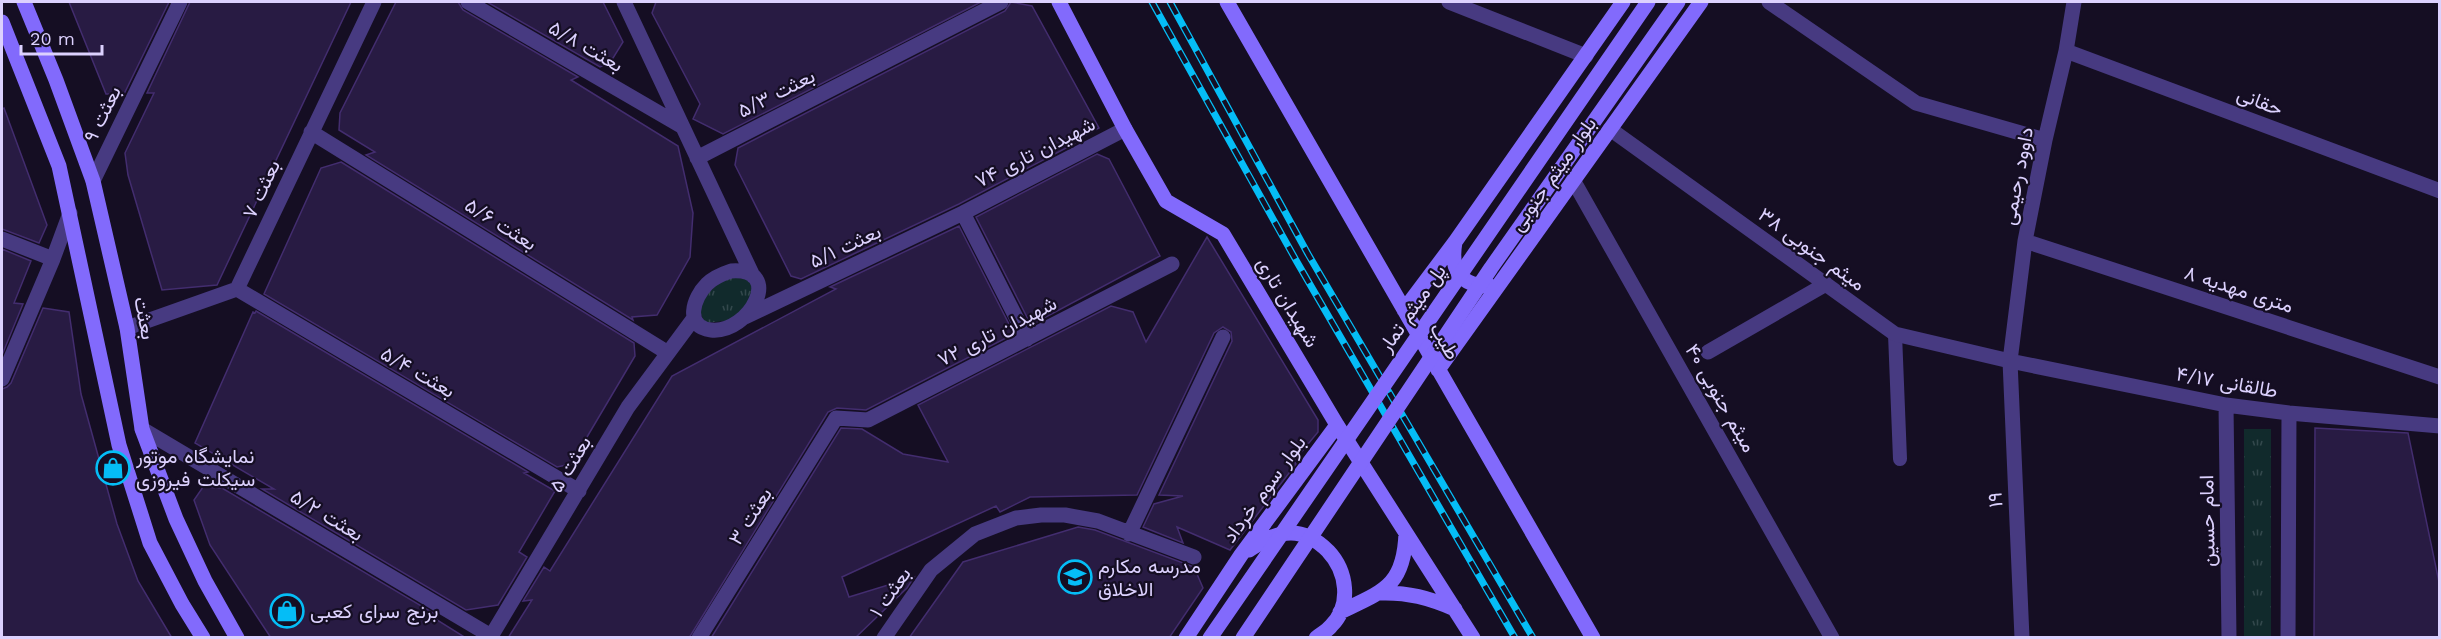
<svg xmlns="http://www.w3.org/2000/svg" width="2441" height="639" viewBox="0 0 2441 639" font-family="'Work Sans',Vazirmatn,sans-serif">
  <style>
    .grass { fill: url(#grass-tufts) }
    .building { fill: #281b43; stroke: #432d6f; stroke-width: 1.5 }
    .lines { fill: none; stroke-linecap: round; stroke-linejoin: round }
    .lane { stroke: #473a81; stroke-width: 14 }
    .street { stroke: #473a81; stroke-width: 15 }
    .secondary { stroke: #826afc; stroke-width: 15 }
    .rail-casing { stroke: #05bdf6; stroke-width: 7 }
    .rail { stroke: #150e23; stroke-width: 4.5; stroke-dasharray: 14; stroke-linecap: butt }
    .secondary-bridge { stroke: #826afc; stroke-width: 15 }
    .labels { text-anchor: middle; stroke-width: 4.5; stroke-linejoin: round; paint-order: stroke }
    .street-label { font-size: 20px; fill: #dcd1fe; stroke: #150e23 }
    .poi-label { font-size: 20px; fill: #dcd1fe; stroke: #150e23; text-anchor: start }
  </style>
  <defs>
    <pattern id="grass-tufts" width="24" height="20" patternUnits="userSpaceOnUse" patternTransform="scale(1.5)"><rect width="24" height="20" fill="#112a2c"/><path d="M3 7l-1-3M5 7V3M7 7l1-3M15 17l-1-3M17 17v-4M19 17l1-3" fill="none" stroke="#33484c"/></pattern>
  </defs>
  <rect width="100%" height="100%" fill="#150e23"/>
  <!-- grass -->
  <path class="grass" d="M725,277L749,279L755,296L734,320L705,323L697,306L700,301Z
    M2244,429H2271V637H2244Z"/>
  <!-- building -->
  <path class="building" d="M69,2H169L124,94H106Z
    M190,2H351L217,285L162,290L128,175L125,153L154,93H147Z
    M396,2H458L463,10L578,77L571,80L678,146L693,213L690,257L657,315L632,317L633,320L366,155L375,152L339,130L340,113Z
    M487,2H603L623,42L610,63L600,67Z
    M656,2H981L723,134L693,119L700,104L652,13Z
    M1011,2L1032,6L1099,128L1071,143L1074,144L959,204L801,279L791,276L735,165L738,148L1005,11Z
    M4,108L47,225L39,243L2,229V109Z
    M1097,154L1109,159L1160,256L1031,325L976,217Z
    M341,162L634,343L635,356L571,464L557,467L264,294L321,168Z
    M959,226L1014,334L866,410L837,408L828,412L689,638H508L532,600L523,601L544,567L550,571L672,376L836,289L830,287Z
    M1207,237L1318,420V432L1294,461L1296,464L1230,550L1177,527L1183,543L1143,527L1154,504L1183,496L1159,495L1232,341L1231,332L1223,327L1214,333L1137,495L1030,497L1000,512L996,506L842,577L849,597L914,577L907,588L855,638H711L841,428L862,429L903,454L948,462L918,405L1111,306L1133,312L1146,342Z
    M2,249L31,261L14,303L23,304L2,355Z
    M43,308L69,312L81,394L117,524L138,581L172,638H2V389L7,387L11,383Z
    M256,311L528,472L524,473L555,491L519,552L527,557L498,605L466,610L262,489H274L195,443L253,312L255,313Z
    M2315,428L2408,433L2439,582V638H2314Z
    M203,487L222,488L435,614L429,615L466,638H271L210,545L194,500Z
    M1078,527L1095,530L1194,567L1203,588L1169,638H909L963,562Z"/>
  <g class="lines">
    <!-- lane -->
    <path class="lane" d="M1895,334L1900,459"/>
    <!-- street -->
    <path class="street" d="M468,2L683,127
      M624,2L753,276
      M1449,2L1586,56
      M1769,2L1916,103L2045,140
      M2066,51L2440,191
      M1610,129L1895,334L2010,361L2226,405L2289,413L2440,426
      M311,132L668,353
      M697,158L1001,2
      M1573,180L1832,638
      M93,181L180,2
      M963,213L1027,339
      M2,239L53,259
      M2025,241L2440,377
      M731,271C785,267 750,334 711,330C684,327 693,298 707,284C714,277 722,274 731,271Z
      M237,289L579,491
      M745,317L963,213L1125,129
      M127,328L237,289L374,2
      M1708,352L1826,284
      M2,379L53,259L70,213
      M2226,405L2229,638
      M142,429L491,636
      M1129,534L1223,337
      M490,638L628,407L694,318
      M699,638L836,418L868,420L1172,264
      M884,638L931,570L975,534L1016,518L1041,515H1065L1098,521L1194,557
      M2022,638L2010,361L2025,241L2045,140L2066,51L2074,2
      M2288,638L2289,413"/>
    <!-- secondary -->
    <path class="secondary" d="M24,2L56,80L93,181L127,328L142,429L176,519L205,581L237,638
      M1059,2L1125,129L1166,201L1223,234L1337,425L1473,638
      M1227,2L1593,638
      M2,22L59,166L119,445L150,543L182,604L203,638
      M1455,242C1450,270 1460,286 1490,286
      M1404,310L1455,242L1623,2
      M1438,370L1701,2
      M1249,550C1262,542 1275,533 1291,533C1306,533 1318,541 1328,551C1347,571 1352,605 1331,626C1327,631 1321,634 1316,638
      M1380,593C1408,592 1429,598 1455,609
      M1340,612C1384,591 1404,586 1406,533
      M1186,638L1241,555L1337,425"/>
    <defs>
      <path id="rail" d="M1152,2L1297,262L1515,638
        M1170,2L1308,254L1533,638"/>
    </defs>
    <!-- rail casing -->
    <use href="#rail" class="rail-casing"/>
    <!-- rail -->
    <use href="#rail" class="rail"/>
    <!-- secondary-bridge -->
    <path class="secondary-bridge" d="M1210,638L1648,2
      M1243,638L1491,268L1678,2"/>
  </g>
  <!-- icons -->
  <defs>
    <symbol id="shop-ring" viewBox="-11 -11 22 22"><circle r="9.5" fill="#150e23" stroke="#05bdf6" stroke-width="1.5"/><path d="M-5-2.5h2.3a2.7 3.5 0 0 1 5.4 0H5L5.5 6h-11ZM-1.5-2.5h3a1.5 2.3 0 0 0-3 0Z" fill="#05bdf6"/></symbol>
    <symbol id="school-ring" viewBox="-11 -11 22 22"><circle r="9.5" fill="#150e23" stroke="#05bdf6" stroke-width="1.5"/><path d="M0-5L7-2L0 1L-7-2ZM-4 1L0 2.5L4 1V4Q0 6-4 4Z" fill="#05bdf6"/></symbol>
  </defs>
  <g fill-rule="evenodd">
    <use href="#shop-ring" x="94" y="449" width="38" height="38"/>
    <use href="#school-ring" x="1056" y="558" width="38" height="38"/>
    <use href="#shop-ring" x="268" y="592" width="38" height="38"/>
  </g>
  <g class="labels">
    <!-- street labels -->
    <g class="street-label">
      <text transform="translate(586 46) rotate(30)" y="7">بعثت ۵/۸</text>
      <text transform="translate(776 93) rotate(-27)" y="7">بعثت ۵/۳</text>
      <text transform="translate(2260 101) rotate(21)" y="7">حقانی</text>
      <text transform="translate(102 114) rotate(-64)" y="7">بعثت ۹</text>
      <text transform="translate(1035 152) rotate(-27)" y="7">شهیدان تاری ۷۴</text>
      <text transform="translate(1553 174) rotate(-55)" y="7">بلوار میثم جنوبی</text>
      <text transform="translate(2017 176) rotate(-79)" y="7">داوود رحیمی</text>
      <text transform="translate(261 189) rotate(-65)" y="7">بعثت ۷</text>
      <text transform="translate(501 224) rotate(32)" y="7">بعثت ۵/۶</text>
      <text transform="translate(845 246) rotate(-25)" y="7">بعثت ۵/۱</text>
      <text transform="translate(1812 249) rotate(36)" y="7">میثم جنوبی ۳۸</text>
      <text transform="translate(2239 289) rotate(18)" y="7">۸ متری مهدیه</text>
      <text transform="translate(1288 302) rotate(59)" y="7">شهیدان تاری</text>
      <text transform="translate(1412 308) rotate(-55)" y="7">پل میثم تمار</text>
      <text transform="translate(145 318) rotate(79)" y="7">بعثت</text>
      <text transform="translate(997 331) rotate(-27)" y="7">شهیدان تاری ۷۲</text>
      <text transform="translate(1445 341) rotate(60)" y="7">طیب</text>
      <text transform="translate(418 372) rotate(30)" y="7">بعثت ۵/۴</text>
      <text transform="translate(2227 382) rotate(10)" y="7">طالقانی ۴/۱۷</text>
      <text transform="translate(1721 398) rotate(60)" y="7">میثم جنوبی ۴۰</text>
      <text transform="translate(570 464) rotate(-59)" y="7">بعثت ۵</text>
      <text transform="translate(1264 489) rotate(-54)" y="7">بلوار سوم خرداد</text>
      <text transform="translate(1995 500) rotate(-93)" y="7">۱۹</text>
      <text transform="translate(327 515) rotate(31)" y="7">بعثت ۵/۲</text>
      <text transform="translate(750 516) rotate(-58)" y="7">بعثت ۳</text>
      <text transform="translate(2207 521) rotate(-91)" y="7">امام حسین</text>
      <text transform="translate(890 592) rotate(-55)" y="7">بعثت ۱</text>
    </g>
    <!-- poi labels -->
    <g class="poi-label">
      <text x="136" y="463">نمایشگاه موتور<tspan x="136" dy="23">سیکلت فیروزی</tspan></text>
      <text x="1098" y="573">مدرسه مکارم<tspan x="1098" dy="23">الاخلاق</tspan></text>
      <text x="310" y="618">برنج سرای کعبی</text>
    </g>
  </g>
  <!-- border -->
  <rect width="2441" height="639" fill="none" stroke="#dcd1fe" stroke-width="6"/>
  <!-- scale -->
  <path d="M21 45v9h81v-9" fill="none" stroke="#dcd1fe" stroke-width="3"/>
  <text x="30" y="45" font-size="18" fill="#dcd1fe" stroke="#150e23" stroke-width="4.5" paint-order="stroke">20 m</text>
</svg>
